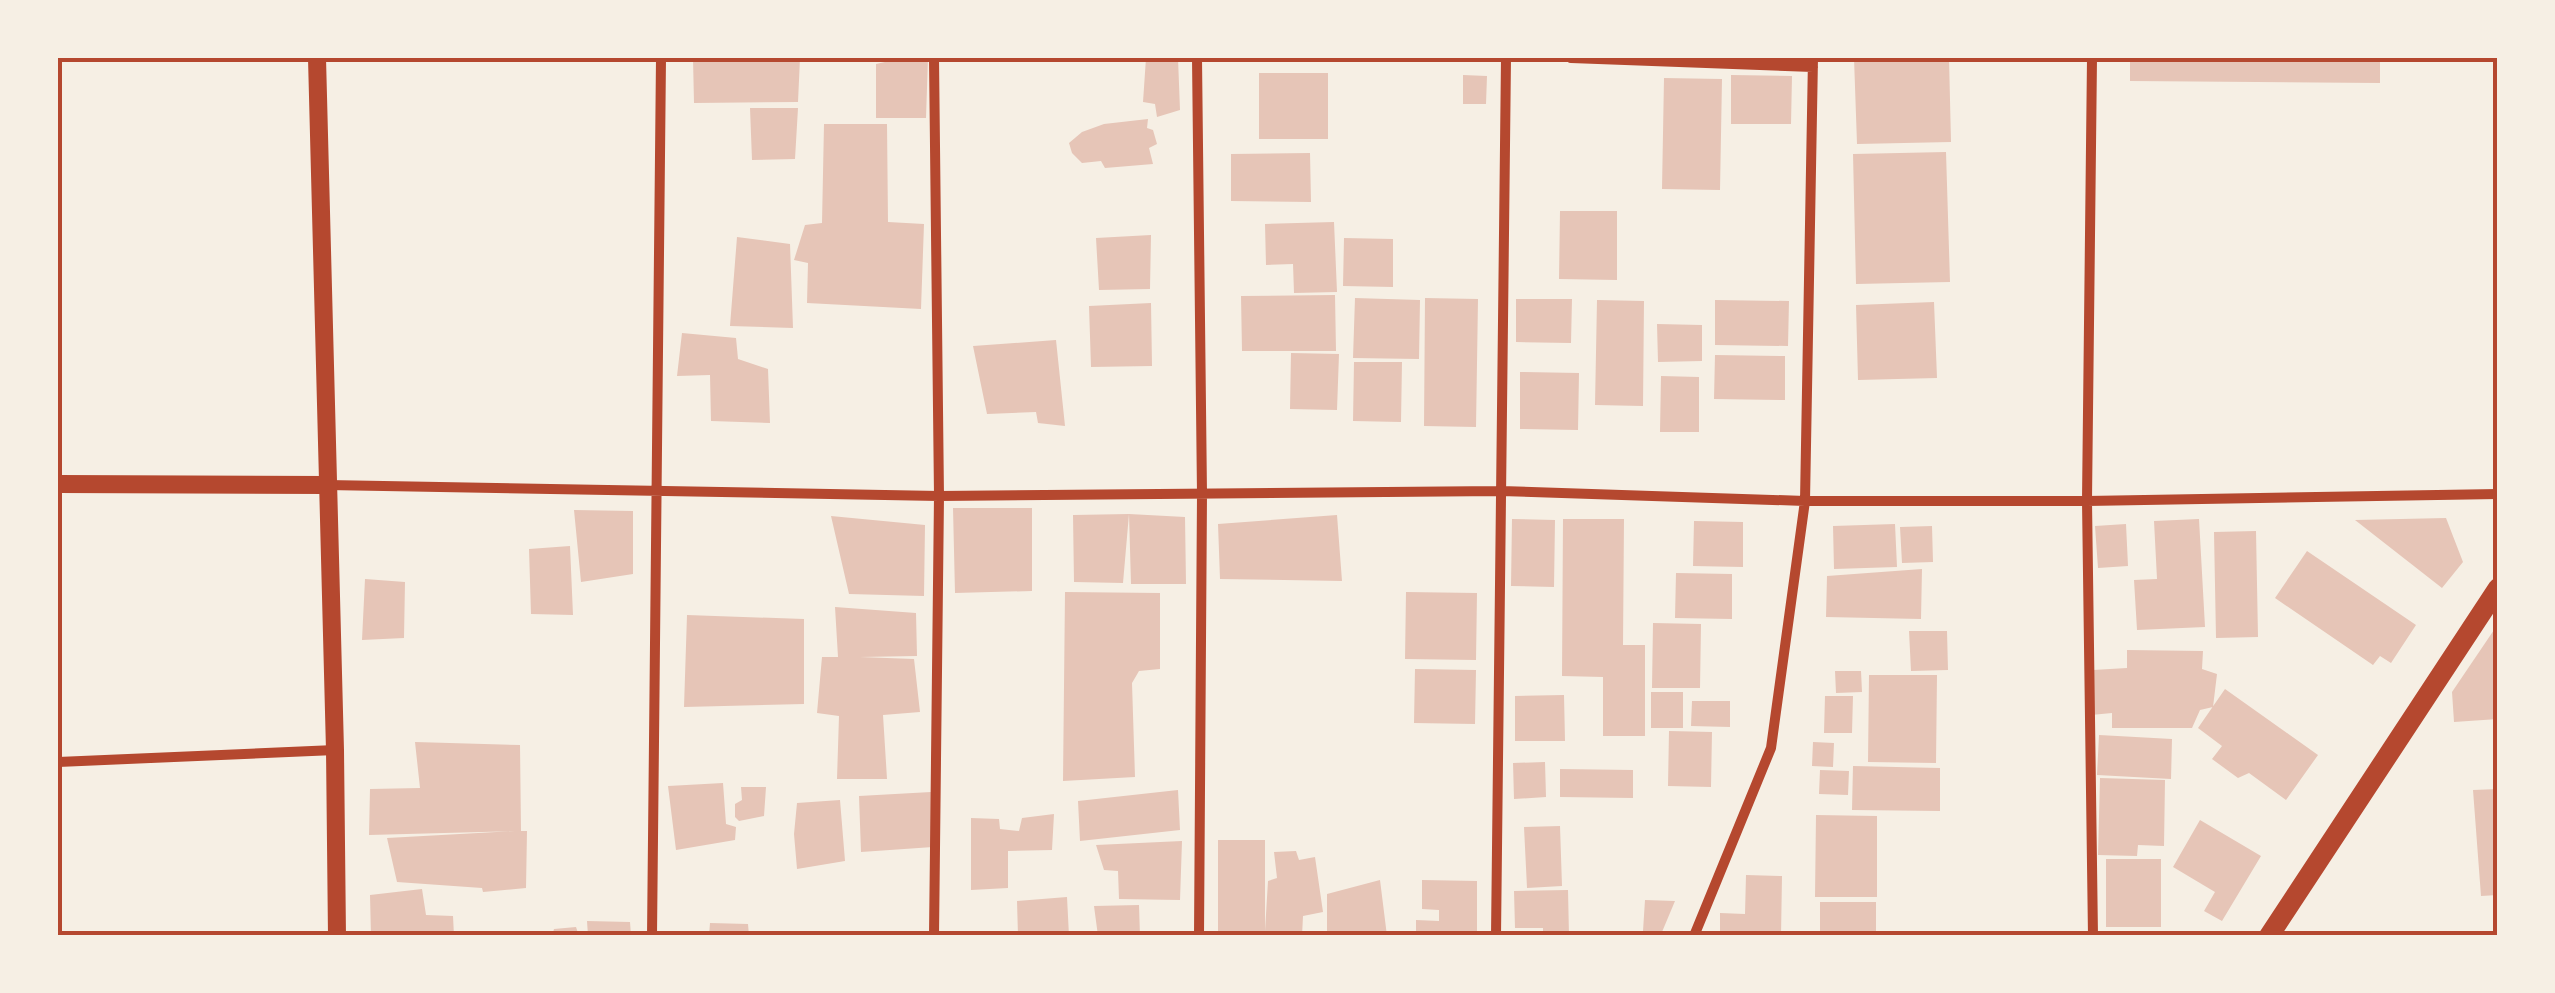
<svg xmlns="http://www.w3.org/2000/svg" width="2555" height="993" viewBox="0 0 2555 993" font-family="'IBM Plex Sans',sans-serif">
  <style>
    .building { fill: #e6c5b7 }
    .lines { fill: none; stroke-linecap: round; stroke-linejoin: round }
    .minor { stroke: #b5482f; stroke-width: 10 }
    .tertiary { stroke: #b5482f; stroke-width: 18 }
    .secondary { stroke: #b5482f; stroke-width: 20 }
    .neatline { fill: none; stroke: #b5482f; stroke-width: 4 }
  </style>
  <rect width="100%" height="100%" fill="#f6efe4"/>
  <!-- building -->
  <path class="building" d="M693,58H800L798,102L694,103Z
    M885,58H928L926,118H876V64L885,62Z
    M1146,58H1178L1180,110L1157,117L1155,104L1143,102Z
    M1854,58H1949L1951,142L1857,144Z
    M2130,58H2380V83L2130,81Z
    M1259,73H1328V139H1259Z
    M1463,75L1487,76L1486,104H1463Z
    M1731,75L1792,76L1791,124H1731Z
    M1664,78L1722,79L1720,190L1662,189Z
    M750,108H798L795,159L752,160Z
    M1148,119L1147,128L1153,130L1157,144L1149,148L1153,164L1105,168L1101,161L1082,163L1072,153L1069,143L1082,132L1104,124Z
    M824,124H887L888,222L924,224L921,309L807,303L808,263L794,260L805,225L822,223Z
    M1946,152L1950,282L1856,284L1853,154Z
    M1310,153L1311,202L1231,201V154Z
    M1560,211H1617V280L1559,279Z
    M1334,222L1337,292L1294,293L1293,264L1266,265L1265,224Z
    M1151,235L1150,289L1099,290L1096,238Z
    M737,237L790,244L793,328L730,326Z
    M1344,238L1393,239V287L1343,286Z
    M1335,295L1336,351H1242L1241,296Z
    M1355,298L1420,300L1419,359L1353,358Z
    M1425,298L1478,299L1476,427L1424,426Z
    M1516,299H1572L1571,343L1516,342Z
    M1597,300L1644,301L1643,406L1595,405Z
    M1715,300L1789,301L1788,346L1715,345Z
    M1934,302L1937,378L1858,380L1856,305Z
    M1151,303L1152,366L1091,367L1089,306Z
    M1657,324L1702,325V361L1658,362Z
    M682,333L736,338L738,359L768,369L770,423L711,421L710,375L677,376Z
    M1056,340L1065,426L1038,423L1036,412L987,414L973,346Z
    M1291,353L1339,354L1337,410L1290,409Z
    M1715,355L1785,356V400L1714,399Z
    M1354,362H1402L1401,422L1353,421Z
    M1520,372L1579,373L1578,430L1520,429Z
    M1661,376L1699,377V432H1660Z
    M953,508H1032V591L955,593Z
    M574,510L633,511V574L581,582Z
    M1129,514L1123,583L1074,582L1073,515L1129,514L1185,517L1186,584H1131Z
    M1337,515L1342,581L1220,579L1218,524Z
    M831,516L925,525L924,596L849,594Z
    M2446,518L2463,562L2442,588L2355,520Z
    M1512,519L1555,520L1554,587L1511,586Z
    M1563,519H1624L1623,645H1645V736H1603V677L1562,676Z
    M2199,519L2205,627L2137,630L2134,580L2157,579L2154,521Z
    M1694,521L1743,522V567L1693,566Z
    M1895,524L1897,567L1834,569L1833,526Z
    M2126,524L2128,566L2098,568L2095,526Z
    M1932,526L1933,562L1902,563L1900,527Z
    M2256,531L2258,637L2216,638L2214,532Z
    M570,546L573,615L531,614L529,549Z
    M2307,551L2416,625L2391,663L2380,656L2373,665L2275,598Z
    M1922,569L1921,619L1826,617L1827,576Z
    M1676,573L1732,574V619L1675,618Z
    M365,579L405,582L404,638L362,640Z
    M1065,592L1160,593V669L1139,671L1132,683L1135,777L1063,781Z
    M1406,592L1477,593L1476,660L1405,659Z
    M835,607L916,613L917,656L860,657L914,659L920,712L883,715L887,779H837L839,716L817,713L822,657H838Z
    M687,615L804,619V704L684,707Z
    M1653,623L1701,624L1700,688H1652Z
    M2498,624V719L2454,722L2452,692Z
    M1909,631H1947L1948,670L1911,671Z
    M2127,650L2203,651L2202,669L2217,674L2213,707L2200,710L2192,728H2112V713L2091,715L2093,670L2127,668Z
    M1415,669L1476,670L1475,724L1414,723Z
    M1835,671H1861L1862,692L1836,693Z
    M1869,675H1937L1936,763L1868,762Z
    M2225,689L2318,755L2286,800L2249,773L2238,778L2212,759L2222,746L2198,728Z
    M1651,692H1683V728H1651Z
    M1564,695L1565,741H1515V696Z
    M1825,696H1853L1852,733H1824Z
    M1692,701H1730V727L1691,726Z
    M1669,731L1712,732L1711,787L1668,786Z
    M2099,735L2172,739L2171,779L2097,775Z
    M415,742L520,745L521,831H527L526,888L483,892L482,888L397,882L387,838L515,831L369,835L370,789L420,788Z
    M1813,742L1834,743L1833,767L1812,766Z
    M1545,762L1546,797L1514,799L1513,763Z
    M1853,766L1940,768V811L1852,810Z
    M1560,769L1633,770V798L1560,797Z
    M1820,770L1849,771L1848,795L1819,794Z
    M2100,778L2165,780L2164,846L2138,845L2137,856L2098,855Z
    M723,783L726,824L736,827L735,840L676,850L668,786Z
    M741,787H766L764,816L739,821L735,817V804L742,800Z
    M2498,789V895L2481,896L2473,790Z
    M1178,790L1180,830L1080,841L1078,801Z
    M931,792L933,847L861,852L859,796Z
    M840,800L845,861L797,869L794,834L797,803Z
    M1054,814L1052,850L1008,851V888L971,890V818L999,819L1000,829L1019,831L1022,818Z
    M1816,815L1877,816V897H1815Z
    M2200,820L2261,856L2222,921L2204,911L2215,892L2173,867Z
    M1560,826L1562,886L1527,888L1524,827Z
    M1218,840H1265V931L1268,881L1277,878L1274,852L1296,851L1299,860L1315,857L1323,912L1303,916L1302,936H1218Z
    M1182,841L1180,900L1119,899L1118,871L1104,870L1096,845Z
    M2106,859H2161V927H2106Z
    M1746,875L1782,876L1781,936H1720V913L1745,914Z
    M1380,880L1387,936H1327V894Z
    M1422,880L1477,881V936H1416V920L1439,921V910L1422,909Z
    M422,889L426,915L453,916L454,936H371L370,895Z
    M1568,890L1569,936H1543V928H1515L1514,891Z
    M1067,897L1069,936H1018L1017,901Z
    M1645,900L1675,901L1662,932L1643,931Z
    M1820,902H1876V936H1820Z
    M1139,905L1140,936H1098L1094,906Z
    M587,921L630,922L631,936H588Z
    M710,923L748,924L749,936H709Z
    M576,927L579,936H552L554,929Z"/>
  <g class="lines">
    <!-- minor -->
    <path class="minor" d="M1197,58L1202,494L1199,936
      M1571,58L1813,67
      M2092,58L2087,501L2093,936
      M327,485L939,496L1501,491L1805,501H2087L2498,494
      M58,762L335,750
      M652,936L661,58
      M934,936L939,496L934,58
      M1496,936L1506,58
      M1694,936L1771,748L1805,501L1813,58"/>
    <!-- tertiary -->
    <path class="tertiary" d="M317,58L335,750L337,936
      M58,484L326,485"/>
    <!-- secondary -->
    <path class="secondary" d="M2269,936L2498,588"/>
  </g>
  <!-- border -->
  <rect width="2555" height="993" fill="none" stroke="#f6efe4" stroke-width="120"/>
  <rect x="60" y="60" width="2435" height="873" class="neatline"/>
</svg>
